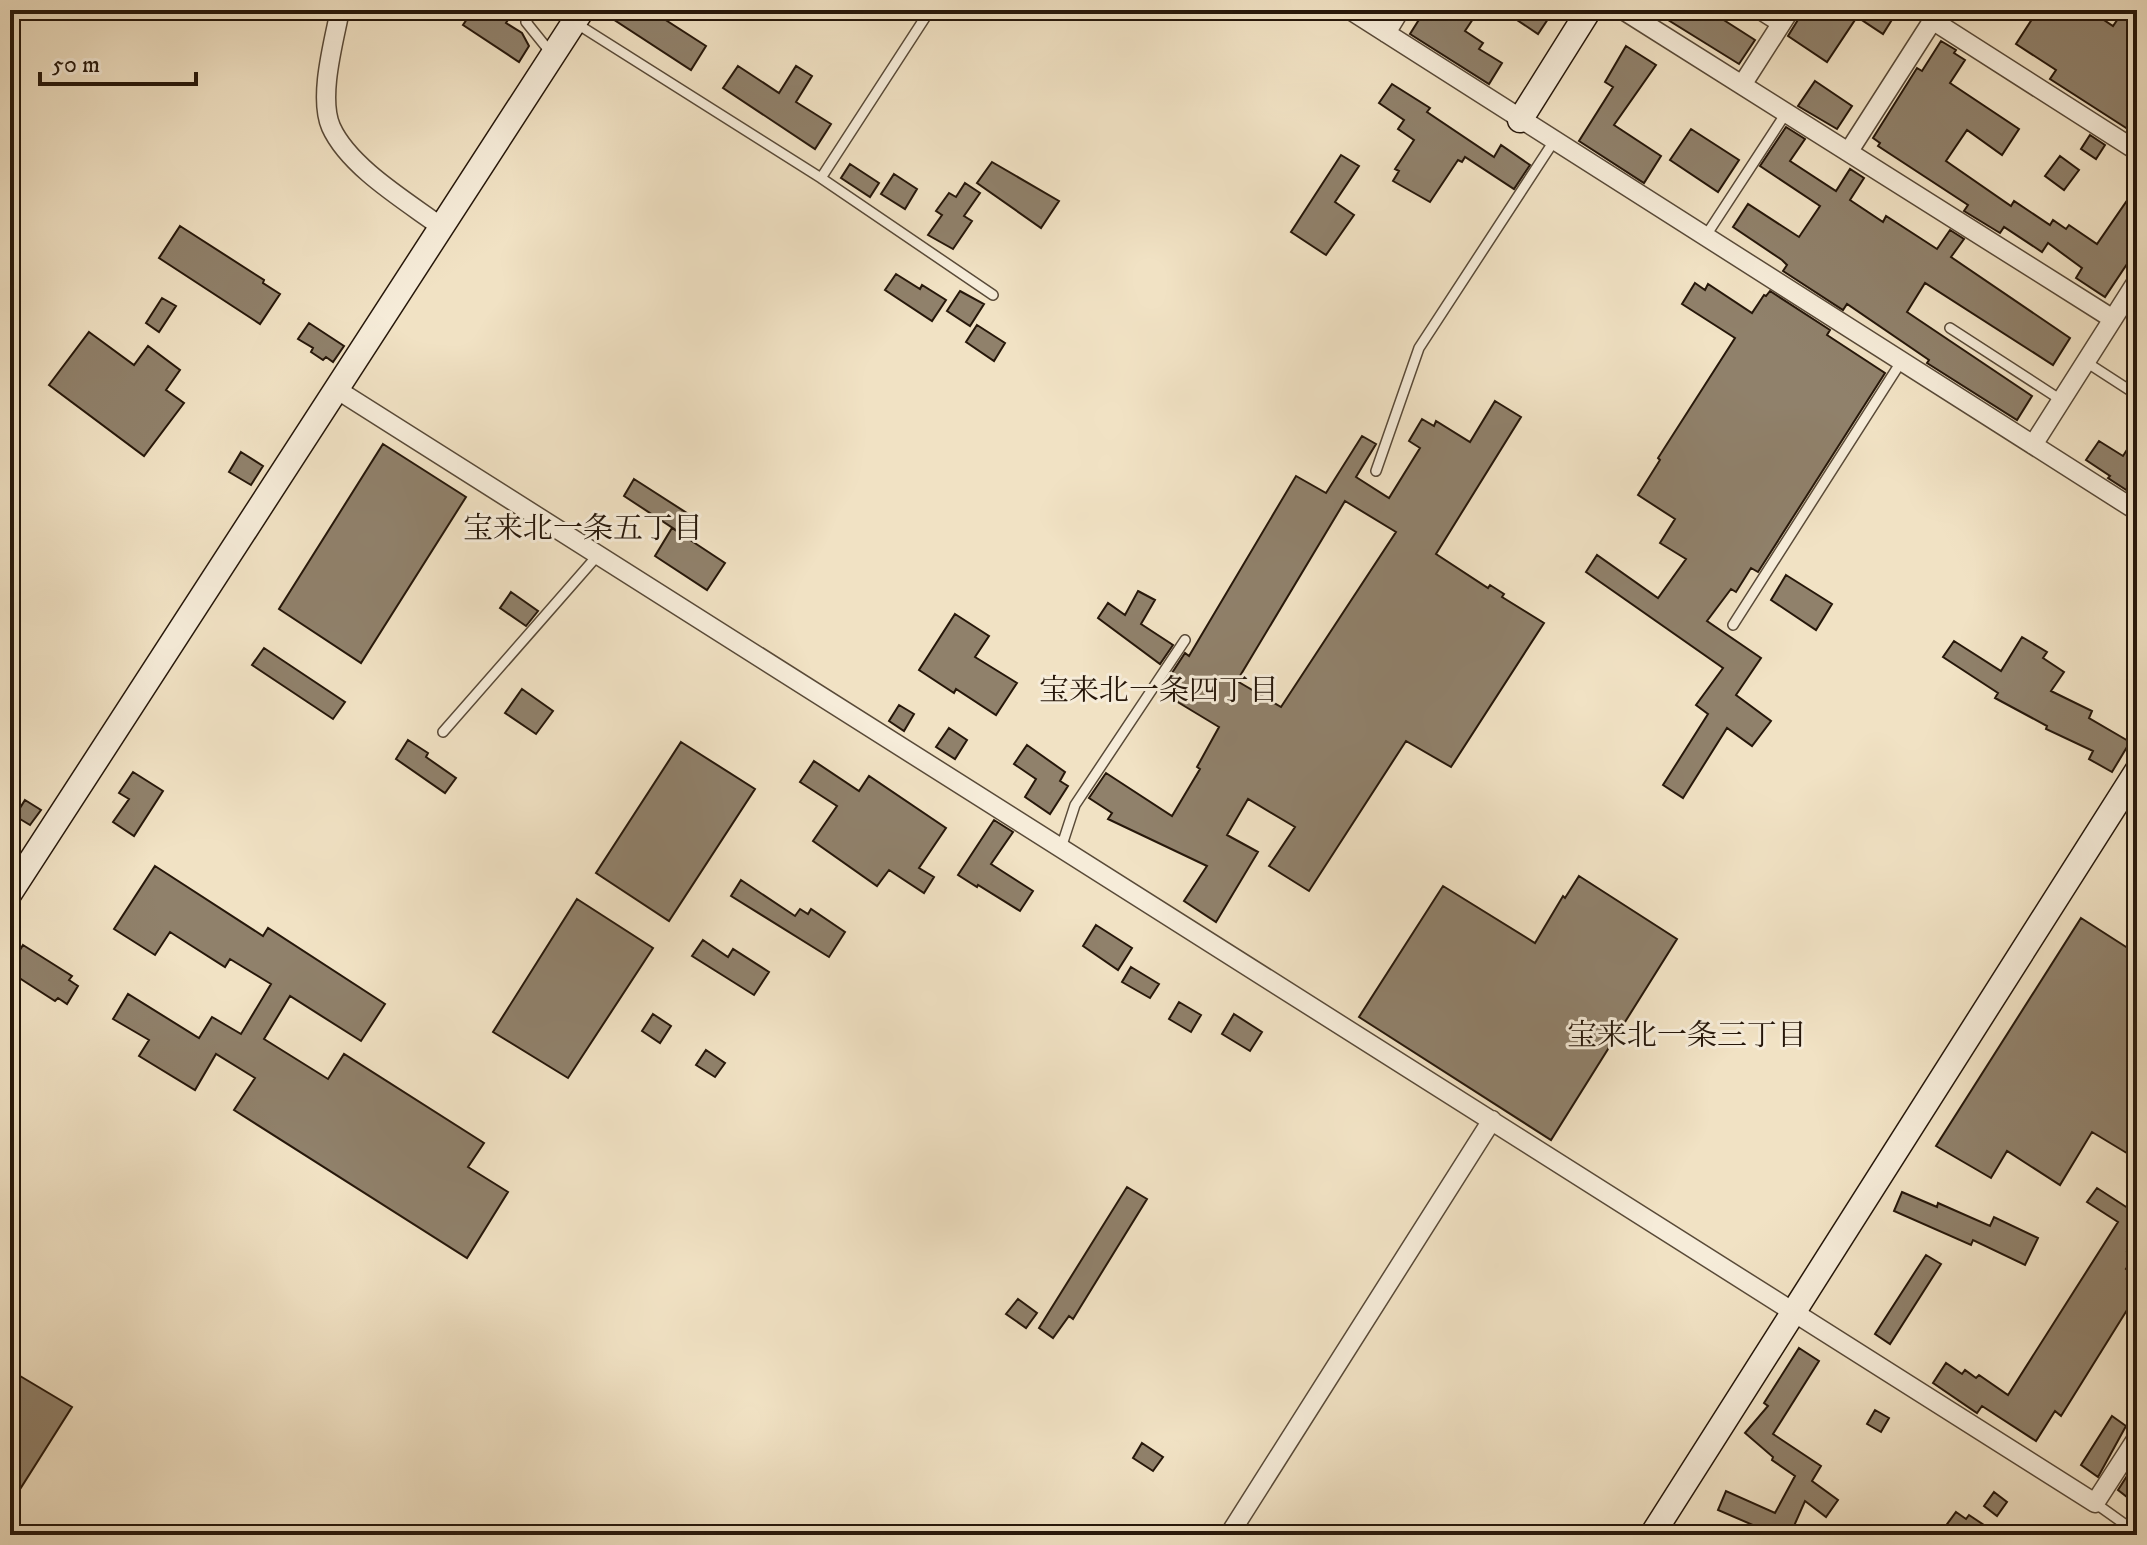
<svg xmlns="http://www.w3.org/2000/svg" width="2147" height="1545" viewBox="0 0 2147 1545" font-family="'IM FELL DW Pica','Noto Serif JP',serif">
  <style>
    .building { fill: #90816b; stroke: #26170a; stroke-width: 2; fill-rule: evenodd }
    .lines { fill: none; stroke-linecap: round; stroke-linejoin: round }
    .lane-casing { stroke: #594a38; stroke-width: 12 }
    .street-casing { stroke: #594a38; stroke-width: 21 }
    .secondary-casing { stroke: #26170a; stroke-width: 27 }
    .lane { stroke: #f6ecd9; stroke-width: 9 }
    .street { stroke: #f6ecd9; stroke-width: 18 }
    .secondary { stroke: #f6ecd9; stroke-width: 24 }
    .labels { text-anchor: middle; stroke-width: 6; stroke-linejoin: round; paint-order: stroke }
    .neighbourhood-label { font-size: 30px; fill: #26170a; stroke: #f6ecd9 }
  </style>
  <rect width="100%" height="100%" fill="#f1e2c4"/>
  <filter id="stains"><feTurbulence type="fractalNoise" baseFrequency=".0025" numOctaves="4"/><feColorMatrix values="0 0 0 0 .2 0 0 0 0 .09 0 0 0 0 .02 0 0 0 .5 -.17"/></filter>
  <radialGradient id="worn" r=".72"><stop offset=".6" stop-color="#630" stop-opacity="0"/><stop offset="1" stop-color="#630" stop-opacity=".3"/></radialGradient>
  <!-- building -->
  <path class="building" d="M473,10H514L506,23L522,33L529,46L519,62L463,25Z
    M599,10H650L706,46L691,70Z
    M1425,10H1479L1465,31L1483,43L1479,49L1502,63L1489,84L1410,34Z
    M1502,10H1554L1538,34Z
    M1652,10H1708L1755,40L1739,64Z
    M1804,10H1898L1883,34L1857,17L1827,62L1788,36Z
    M2038,10H2089L2113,26L2124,10H2137V135L2050,79L2056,70L2016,44Z
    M1941,41L1956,50L1954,53L1965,60L1950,83L2019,129L2002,155L1967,130L1946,161L2011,206L2014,201L2050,225L2053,220L2066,229L2069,225L2097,244L2137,186V249L2105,297L2076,278L2082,268L2048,243L2042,252L2004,227L2000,233L1964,211L1968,205L1878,146L1880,143L1873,138L1917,68L1922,71Z
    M1626,46L1656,65L1614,125L1661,156L1644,183L1579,141L1613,87L1605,82Z
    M738,66L779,93L796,66L812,76L796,102L831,124L815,149L723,88Z
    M1815,81L1852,106L1837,129L1798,106Z
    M1392,84L1430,108L1427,112L1494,157L1501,145L1530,165L1514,189L1465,157L1462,162L1458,160L1430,202L1393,181L1399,171L1395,169L1414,140L1398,129L1404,120L1379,103Z
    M1786,127L1805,139L1790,161L1836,191L1850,169L1864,178L1850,200L1883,222L1886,216L1937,249L1950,230L1964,239L1951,257L2070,338L2053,365L1925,283L1907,312L2032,396L2017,420L1927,363L1929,360L1847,304L1843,310L1783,271L1787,265L1782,260L1733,227L1748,204L1799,237L1820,206L1760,166Z
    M1691,129L1739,160L1718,192L1670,160Z
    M2090,135L2105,145L2096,159L2081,149Z
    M1341,155L1359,166L1335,202L1354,215L1326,255L1291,232Z
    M2060,156L2079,170L2064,190L2045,176Z
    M992,162L1059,201L1041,228L977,183Z
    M850,164L879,183L870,197L841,178Z
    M894,174L917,189L905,209L881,194Z
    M965,183L980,193L964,216L972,221L953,249L928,235L942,215L936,211L949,193L956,197Z
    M180,226L264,280L263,283L280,294L260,324L159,258Z
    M896,274L920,289L922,285L946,300L932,321L885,290Z
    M1695,283L1705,290L1708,284L1752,313L1764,295L1766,296L1770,291L1830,330L1827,335L1885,373L1758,572L1751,568L1736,592L1731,589L1707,621L1761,658L1736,695L1771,721L1752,746L1727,728L1683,798L1663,785L1708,714L1696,705L1723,668L1586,572L1597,555L1658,598L1686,559L1660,543L1675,519L1638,495L1660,460L1658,458L1735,338L1682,304Z
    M960,291L984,304L970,326L947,311Z
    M162,298L176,306L159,332L146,323Z
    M309,323L344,346L333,362L326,357L323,360L311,352L313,348L298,339Z
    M977,325L1005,343L994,361L966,342Z
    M89,332L134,365L148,346L180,370L166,390L184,403L144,456L49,385Z
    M1495,401L1521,417L1436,554L1488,588L1490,585L1504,594L1502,597L1544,623L1451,767L1406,741L1309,891L1269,866L1295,827L1248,799L1227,835L1258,852L1216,922L1184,901L1207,866L1108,819L1112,813L1089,798L1106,773L1172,816L1200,769L1197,767L1219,727L1166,695L1177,676L1172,673L1185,653L1189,656L1296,476L1326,493L1362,436L1376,444L1356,477L1389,498L1420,448L1409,441L1422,419L1434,426L1436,421L1470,442ZM1345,501L1396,532L1281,707L1237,681Z
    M2137,434V497L2108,478L2110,476L2086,460L2099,441L2123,456Z
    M383,444L466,497L361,663L279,609Z
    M241,452L263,466L251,485L229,472Z
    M634,479L690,515L679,532L624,496Z
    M672,528L725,563L707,590L655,556Z
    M1786,575L1832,604L1816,630L1771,600Z
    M1138,591L1155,600L1141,624L1173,645L1160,664L1098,618L1108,603L1125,615Z
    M511,592L538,611L526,626L500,608Z
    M955,614L989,636L975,657L1017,683L996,715L956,689L954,693L919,670Z
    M2022,637L2047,652L2043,658L2064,672L2051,691L2092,711L2089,718L2130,742L2112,772L2089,759L2093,751L2046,729L2047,726L1995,698L1998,693L1943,657L1954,641L2001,671Z
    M264,648L345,702L333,719L252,665Z
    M522,689L553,711L536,734L505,713Z
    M899,705L914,714L904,731L889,721Z
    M949,728L967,740L955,759L936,747Z
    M408,740L428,753L426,757L456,778L445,793L396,759Z
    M681,742L755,789L669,921L596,873Z
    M1027,745L1065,772L1060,781L1068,786L1050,814L1025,797L1036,779L1014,764Z
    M814,761L859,791L869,776L946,828L919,868L934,877L924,893L889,870L877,886L813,841L837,806L800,782Z
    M133,772L163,791L134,836L113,822L129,799L119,793Z
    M25,800L41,810L30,825L15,816Z
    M994,820L1013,832L991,864L1033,891L1020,911L978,885L977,887L958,875Z
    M155,866L263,936L268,928L385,1004L361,1041L290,996L264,1039L328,1079L344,1054L484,1143L468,1167L508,1192L467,1258L234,1110L255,1078L216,1054L195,1090L139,1056L149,1040L113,1019L128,994L199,1038L212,1017L241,1034L271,984L230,959L225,967L170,932L155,955L114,929Z
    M1579,876L1677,939L1551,1140L1359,1017L1443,886L1535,943L1563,896L1565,898Z
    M741,880L795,916L800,909L808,914L811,909L845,932L829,957L731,896Z
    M577,899L653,948L568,1078L493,1032Z
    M2081,918L2137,954V1144L2130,1155L2092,1132L2060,1185L2007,1151L1991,1178L1936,1146Z
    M1096,925L1132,948L1118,970L1083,946Z
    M703,940L728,957L733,949L769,972L754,995L692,956Z
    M23,945L72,976L69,980L78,986L67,1004L58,998L55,1001L10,972V966Z
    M1131,967L1159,984L1150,998L1122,982Z
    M1179,1002L1201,1015L1191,1032L1169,1019Z
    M653,1014L671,1026L660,1043L642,1031Z
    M1234,1014L1262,1032L1250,1051L1222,1034Z
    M706,1050L725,1063L715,1077L696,1065Z
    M1127,1187L1147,1199L1073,1319L1069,1316L1053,1338L1039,1328Z
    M2097,1188L2137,1214V1234L2127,1251L2134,1256L2126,1269L2137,1276V1294L2061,1416L2055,1411L2036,1441L1982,1406L1977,1413L1933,1383L1946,1363L1962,1374L1965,1370L1976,1378L1979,1375L2008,1395L2118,1222L2087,1202Z
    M1902,1192L1937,1207L1938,1203L1990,1226L1994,1217L2038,1238L2025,1265L1973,1240L1971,1245L1894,1211Z
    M1926,1255L1941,1264L1890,1344L1875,1334Z
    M1018,1299L1037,1313L1026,1328L1006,1314Z
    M1799,1348L1819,1361L1773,1434L1821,1466L1812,1481L1838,1500L1826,1517L1805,1501L1790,1535H1776L1718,1510L1726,1491L1775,1513L1795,1476L1772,1460L1773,1457L1745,1433L1768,1406L1764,1403Z
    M10,1370L72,1407L10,1505Z
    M1875,1410L1889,1418L1881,1432L1867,1424Z
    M2112,1416L2126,1426L2098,1477L2081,1465Z
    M1142,1443L1163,1457L1153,1471L1133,1458Z
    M2127,1476L2137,1483L2127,1497L2118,1490Z
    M1994,1492L2007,1502L1997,1516L1984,1506Z
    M1956,1512L1966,1519L1969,1515L1999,1535H1939Z"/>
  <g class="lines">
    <defs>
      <path id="lane" d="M533,10L526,22L551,53
        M1752,10L1779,27
        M574,22L821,178L930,10
        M821,178L993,295
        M1705,237L1786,113
        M1950,328L2061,400
        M2086,362L2137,395
        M1376,471L1419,348L1554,141
        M1733,625L1901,362
        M443,732L598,555
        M1061,848L1075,805L1185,640
        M2095,1503L2137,1533"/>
      <path id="street" d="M340,10C334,41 318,97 331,127C349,167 406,201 440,226
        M1350,10L2137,511
        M1623,10L2113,319
        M1932,20L2137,151
        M1386,33L1400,10
        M1742,85L1790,10
        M1849,151L1938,12
        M336,389L2095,1503L2137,1438
        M2033,445L2137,281
        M1229,1535L1492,1120"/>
      <path id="secondary" d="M1520,120L1589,10
        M10,893L582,10
        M1652,1535L2137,771"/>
    </defs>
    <!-- lane casing -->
    <use href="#lane" class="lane-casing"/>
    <!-- street casing -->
    <use href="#street" class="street-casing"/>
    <!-- secondary casing -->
    <use href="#secondary" class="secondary-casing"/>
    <!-- lane -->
    <use href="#lane" class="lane"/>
    <!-- street -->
    <use href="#street" class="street"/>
    <!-- secondary -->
    <use href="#secondary" class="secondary"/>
  </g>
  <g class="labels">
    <!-- neighbourhood labels -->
    <g class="neighbourhood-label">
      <text x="583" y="538">宝来北一条五丁目</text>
      <text x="1159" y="700">宝来北一条四丁目</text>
      <text x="1687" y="1045">宝来北一条三丁目</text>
    </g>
  </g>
  <!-- margin -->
  <rect width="2147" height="1545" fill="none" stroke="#f1e2c4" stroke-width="40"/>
  <rect x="12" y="12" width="2123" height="1521" fill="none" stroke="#26170a" stroke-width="4"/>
  <rect x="20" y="20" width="2107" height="1505" fill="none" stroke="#26170a" stroke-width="2"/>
  <!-- scale -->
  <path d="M40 72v12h156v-12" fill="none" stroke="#26170a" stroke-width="4"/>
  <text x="52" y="72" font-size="24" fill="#26170a" stroke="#f6ecd9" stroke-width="6" paint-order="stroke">50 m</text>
  <rect width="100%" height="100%" filter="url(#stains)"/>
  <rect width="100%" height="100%" fill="url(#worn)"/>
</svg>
